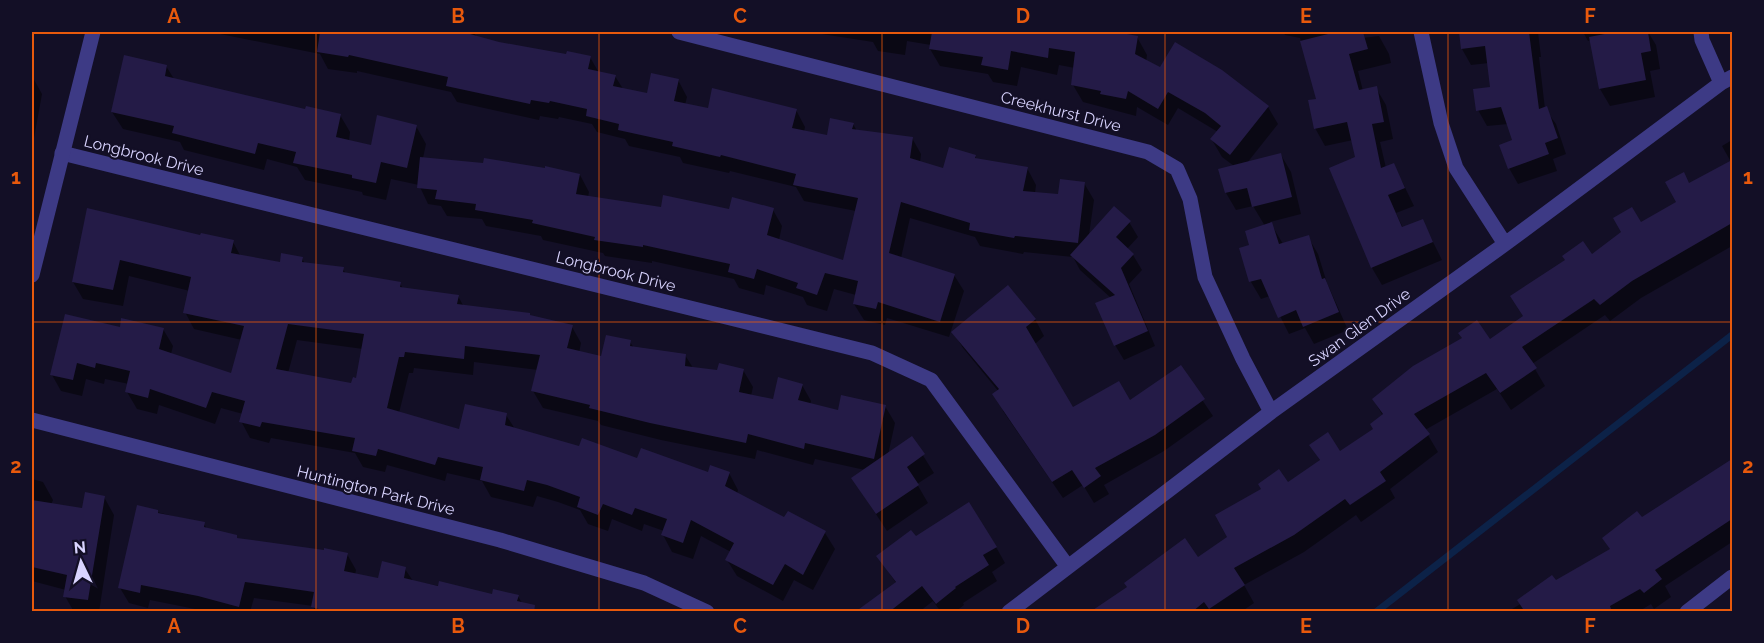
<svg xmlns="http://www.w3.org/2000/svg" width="1764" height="643" viewBox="0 0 1764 643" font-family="Raleway,sans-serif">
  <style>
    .shadow { fill: #0007; fill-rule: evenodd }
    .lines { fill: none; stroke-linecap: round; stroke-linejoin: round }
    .stream { stroke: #0c2248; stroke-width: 7 }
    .building { fill: #241b47; fill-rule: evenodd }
    .minor { stroke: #3d3a85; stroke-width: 15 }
    .tertiary { stroke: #3d3a85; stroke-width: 15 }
    .grid { fill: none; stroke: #e8590c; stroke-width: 1.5; stroke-opacity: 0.55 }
    .labels { text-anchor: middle; stroke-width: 4.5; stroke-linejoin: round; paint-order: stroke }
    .street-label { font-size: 16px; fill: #d9d4ff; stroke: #130f26 }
    .neatline { fill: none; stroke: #e8590c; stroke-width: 2 }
    .grid-label { font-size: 20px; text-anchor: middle; font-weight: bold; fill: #e8590c }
  </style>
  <rect width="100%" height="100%" fill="#130f26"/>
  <!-- shadow -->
  <path class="shadow" d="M210,32H473L477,37L499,43L567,56L590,57L599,73L615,76L623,89L648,95L678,80L687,97L685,105L709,110H796L805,127L804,132L828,137L853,124L857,131L912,138L921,154L920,163L944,170L975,156L977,160L1027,168L1036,185L1035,193L1059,196L1084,183L1094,200L1089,235L1129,222L1138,237L1127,249L1133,255L1142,270L1129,284L1155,346L1124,360L1115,345L1111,298L1080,270L1073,257L1024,252L1023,254L980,246L975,237L910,218L901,258L954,275L964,291L949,337L887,318L885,325L864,320L854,304L856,295L834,289L827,311L807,305L803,297L766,285L764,295L739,288L734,279L652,261V263L605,256L603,253L543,240L541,236L486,226L482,219L447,216L441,206L428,204L419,185L391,179L386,200L363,195L362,192L305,180L297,167L267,159L264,170L184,150L180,142L123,129L112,112L166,66L174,79L306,111L340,115L350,132L349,141L372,146L416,126L426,144L423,158L580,175L589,192L588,197L662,209L730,211L773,210L782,226L779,240L844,261L856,211L804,201L796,187L730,171L729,173L683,163L680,157L629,146L625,139L597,132L592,124L559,117L558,119L540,116L539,120L457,102L451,92L357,71V73L328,69L320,54Z
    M809,32H1108L1137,37L1147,55L1146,62L1161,69L1268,107L1278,124L1247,163L1281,155L1291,172L1301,214L1270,222L1283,244L1308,237L1318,254L1327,283L1348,330L1314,344L1305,328L1289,334L1270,296L1261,299L1251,282L1241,249L1251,246L1265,226L1253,206L1236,210L1226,193L1234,166L1222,157L1212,140L1218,132L1178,108L1168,125L1137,107L1136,116L1083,102L1073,85L1075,68L1059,65L1057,75L1021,67L1017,86L993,82L988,74L940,66L930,49L931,45L907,41L905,55L878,51L873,42Z
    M1283,32H1336L1335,38L1337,41L1379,36L1389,54L1391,63L1358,71L1363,91L1376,88L1386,105L1393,139L1380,142L1386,168L1394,165L1414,206L1396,213L1403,228L1422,220L1442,260L1382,285L1372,268L1331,168L1356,158L1353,140L1325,146L1315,128L1318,100L1300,38L1285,35Z
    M1460,32H1538L1541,57H1539L1545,109L1556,124L1566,154L1553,159L1557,171L1518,184L1509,168L1514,141L1508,124L1487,126L1478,110L1492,88L1489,63L1471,65L1462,49Z
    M1583,32H1648L1656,45L1660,69L1650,71L1655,97L1610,106L1600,89L1591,40L1588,41Z
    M32,76L42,94L34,138L32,137Z
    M1732,140V201L1730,202L1732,206V246L1641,298L1610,321L1605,315L1532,364L1545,386L1511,410L1497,389L1425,430L1438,452L1390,489L1395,498L1361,522L1356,515L1304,552L1244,585L1254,603L1241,612H1093L1198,559L1229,537L1288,484L1321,462L1311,445L1340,453L1375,430L1383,416L1373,399L1489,341L1524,317L1592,256L1678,202L1689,185L1731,162L1722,146Z
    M88,210L202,237L233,242L241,257L281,264L302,258L305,264L343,269L346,274L400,283L403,289L458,296L464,307L530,317L572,327L581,343L579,353L602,358L630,342L634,348L685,355L693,368L718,372L743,370L753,387L751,396L774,401L802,385L811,401L810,405L839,412L885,406L895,423L888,455L912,438L934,473L917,484L928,503L887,531L853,479L865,470L815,459L813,465L757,450L755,459L661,440L601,425L598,421L543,408L533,391L538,370L474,362L473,375L414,368L413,373H409L399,413L460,431L506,415L515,429L580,448L709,474L729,473L738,490L737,494L785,519L788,513L825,533L835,549L813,590L794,580L783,601L737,576L727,560L731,552L701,536L693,559L672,552L663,535L664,531L644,524L642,531L612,519L608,531L588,524L580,510L558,502L537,496L533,507L491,497L482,481L447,473L445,481L387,465L385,472L363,467L355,453L271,438L269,443L250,438L241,421L243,414L221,408L215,424L159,405L157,414L137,409L127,392L129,384L105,379L104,384L86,379L82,396L61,391L52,375L121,328L163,329L173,346L171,354L232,375L242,340L194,329L185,312L190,291L129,276L123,306L83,299L73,282ZM297,340L363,349L358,380L352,385L288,373Z
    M1035,319L1044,336L1035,344L1073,409L1130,402L1180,367L1213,416L1164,451L1104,485L1109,494L1094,503L1083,485L1063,498L1003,411L999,392L963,348L953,332Z
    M1732,460V542L1665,586L1671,597L1654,609L1651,604L1638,612H1507L1611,550L1604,538L1641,519Z
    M32,479L43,482L53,500L51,505L83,510L104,497L114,515L99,612H74L65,596L66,590L32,581Z
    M157,512L204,524L207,529L236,536L238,540L347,554L356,570L355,575L379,580L405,569L413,581L493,596H518L527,612H315L313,606L254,598L250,612H210L150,600L148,608L129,603L120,588Z
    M916,538L996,547L1005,563L992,572L997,581L963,603L964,605L955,612H941L933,601L919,612H858L896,583L878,556Z
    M553,609L568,612H553Z"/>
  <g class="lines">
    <!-- stream -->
    <path class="stream" d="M1376,612L1732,335"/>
  </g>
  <!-- building -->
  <path class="building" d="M320,32H471L470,34L499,42L566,54L567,51L591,56L588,69L616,75L613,86L647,93L651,73L679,79L674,101L708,108L712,88L797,109L792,128L827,135L830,118L854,123L852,129L913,137L910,158L943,168L949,147L976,155L975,158L1028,167L1023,191L1058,194L1060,179L1085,182L1078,243L1015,236L1014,238L969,230L970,223L901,202L889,253L955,274L940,322L878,302L876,309L853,304L858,281L825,273L817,295L796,288L798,283L757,269L754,279L728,272L730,264L643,245V247L594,240L595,237L532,223L533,220L475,210L476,204L435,199L437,190L417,188L420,157L483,163L484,158L545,168V166L580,174L576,194L661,207L663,195L729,209L732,197L774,208L767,235L843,260L858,198L793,185L796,174L721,155L720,157L672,146L673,142L618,130L619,124L586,116L587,109L550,101L549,103L531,100L530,104L446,86L448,77L349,55L348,57L317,52Z
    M932,32H1116L1138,36L1135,54L1160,67L1175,42L1222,70L1269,106L1230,155L1210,139L1221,126L1205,113L1168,92L1158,109L1128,91L1126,99L1100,94L1101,91L1071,85L1075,52L1049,48L1048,58L1011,51L1008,70L981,65L983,57L929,49Z
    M1336,32H1363L1368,49L1349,54L1359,90L1377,86L1384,122L1372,124L1381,168L1394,163L1405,188L1388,195L1402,227L1423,219L1433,242L1371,268L1329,168L1355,157L1347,122L1314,129L1308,100L1316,99L1300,41Z
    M1459,32H1529L1539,109L1547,106L1558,138L1545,143L1549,154L1508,169L1499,145L1512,140L1501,107L1476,111L1473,89L1490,87L1485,46L1461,49Z
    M1615,32H1648L1651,51L1641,53L1646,80L1599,89L1589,37Z
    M124,55L167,65L165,76L305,109L306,106L341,114L336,137L371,145L377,115L417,125L407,168L381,162L376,183L352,178V175L293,163L296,152L258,143L255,154L172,133L174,126L111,112Z
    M1281,153L1292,197L1252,207L1247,188L1225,193L1218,169Z
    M1732,160V223L1632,281L1600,305L1594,299L1522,347L1537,368L1500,393L1486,373L1414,414L1430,434L1380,472L1386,481L1350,505L1345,499L1294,535L1234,568L1245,585L1209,609L1204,602L1192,612H1090L1127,587L1124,583L1185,538L1198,557L1227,537L1215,515L1261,489L1258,484L1279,469L1288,482L1320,460L1309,445L1328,432L1340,451L1373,429L1370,424L1383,414L1372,399L1413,366L1462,338L1458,333L1477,320L1490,339L1523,316L1510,296L1565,260L1562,256L1583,241L1592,254L1621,232L1613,218L1632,207L1641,222L1676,202L1665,182L1684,172L1689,183Z
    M1114,206L1131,221L1116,237L1134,254L1121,268L1148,331L1114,346L1095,303L1115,295L1070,255Z
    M87,208L200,235L201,233L234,240L231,253L280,262L281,253L303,257L302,262L344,267L343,272L401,282L400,287L459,295L457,304L530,313V315L573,325L567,348L601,356L606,335L631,340L630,346L686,354L685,366L717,370L719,363L744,369L739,392L773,399L778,377L803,384L798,400L838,410L841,395L886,405L874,459L805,443L804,449L748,434L746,443L650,423L589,408L590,405L531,391L540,355L465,346L464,359L405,352L404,357H399L387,408L459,429L465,404L507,413L505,425L579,446L582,438L637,458L641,448L708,472L710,465L730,472L725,486L784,517L788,511L826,531L803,575L785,564L773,585L725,560L734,543L691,520L683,543L661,535L667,519L635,508L632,515L603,504L598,515L577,507L580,497L547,485L527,480L524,491L480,480L483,467L438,457L435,465L378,449L376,456L352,451L355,438L262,422L260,427L239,422L245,401L212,392L206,408L150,389L148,398L125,392L130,371L96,363L95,368L77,363L73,380L50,375L65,314L120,327L121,318L164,328L159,349L231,373L244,326L183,313L191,277L120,260L113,290L72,282ZM288,324L364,334L356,378L353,377L351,383L276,369Z
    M1272,222L1279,244L1309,235L1322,279L1325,278L1339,312L1303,327L1296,310L1278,318L1261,279L1249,282L1239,248L1249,245L1245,231Z
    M1008,285L1036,319L1026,327L1073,407L1119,381L1130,400L1181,365L1205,399L1155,435L1095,468L1101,476L1084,488L1072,470L1052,482L992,394L999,389L951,332Z
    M912,436L925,454L907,467L919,485L876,514L851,478Z
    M1732,459V519L1655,570L1662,579L1644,593L1640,589L1610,606L1612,612H1525L1517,600L1552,575L1556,580L1610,549L1602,538L1637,511L1642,517Z
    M85,492L105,496L88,600L63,597L67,575L32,567V500L82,508Z
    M969,502L997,547L983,555L989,565L955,587L956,588L936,604L922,586L889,612H855L896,582L876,556L911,530L916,536Z
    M137,505L158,510V513L205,522L204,527L237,535V538L324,550V548L348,553L344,571L378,578L382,561L406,567L404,578L438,586L439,581L492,594L493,589L519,595L517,601L535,605L534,612H330L311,607L314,592L245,582L239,607L198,596L141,585L140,593L118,588Z"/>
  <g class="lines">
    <!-- minor -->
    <path class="minor" d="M679,32L1148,152L1177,169L1190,199L1205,277L1243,359L1271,412
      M1421,32L1441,123L1456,168L1505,244
      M1701,32L1702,40L1721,83
      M62,153L872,353L931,380L1068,567
      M32,420L500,540L644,583L707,612
      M1009,612L1271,412L1505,244L1721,83L1732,77
      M1687,612L1732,577"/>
    <!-- tertiary -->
    <path class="tertiary" d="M32,275L93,32"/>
  </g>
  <!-- grid -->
  <path class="grid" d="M316,32V612M599,32V612M882,32V612M1165,32V612M1448,32V612M32,322H1732"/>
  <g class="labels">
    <!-- street labels -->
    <g class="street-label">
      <text transform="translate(1061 111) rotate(14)" y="6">Creekhurst Drive</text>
      <text transform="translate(144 155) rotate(14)" y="6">Longbrook Drive</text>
      <text transform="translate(616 271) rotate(14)" y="6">Longbrook Drive</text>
      <text transform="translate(1359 327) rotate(-36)" y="6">Swan Glen Drive</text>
      <text transform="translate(376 490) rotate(14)" y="6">Huntington Park Drive</text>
    </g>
  </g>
  <!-- border -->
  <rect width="1764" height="643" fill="none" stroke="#130f26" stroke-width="66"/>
  <!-- north arrow -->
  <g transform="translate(81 562) rotate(355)" stroke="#130f26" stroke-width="4.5" paint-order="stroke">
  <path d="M0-4.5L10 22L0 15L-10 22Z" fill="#d9d4ff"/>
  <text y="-9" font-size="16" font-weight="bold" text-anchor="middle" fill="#d9d4ff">N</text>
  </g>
  <rect x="33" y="33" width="1698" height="577" class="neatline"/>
  <g class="grid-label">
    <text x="174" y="23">A</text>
    <text x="458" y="23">B</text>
    <text x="740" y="23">C</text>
    <text x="1023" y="23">D</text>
    <text x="1306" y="23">E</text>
    <text x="1590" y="23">F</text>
    <text x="16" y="184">1</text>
    <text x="1748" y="184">1</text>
    <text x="16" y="473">2</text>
    <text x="1748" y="473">2</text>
    <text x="174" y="633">A</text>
    <text x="458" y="633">B</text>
    <text x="740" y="633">C</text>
    <text x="1023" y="633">D</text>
    <text x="1306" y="633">E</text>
    <text x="1590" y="633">F</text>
  </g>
</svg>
